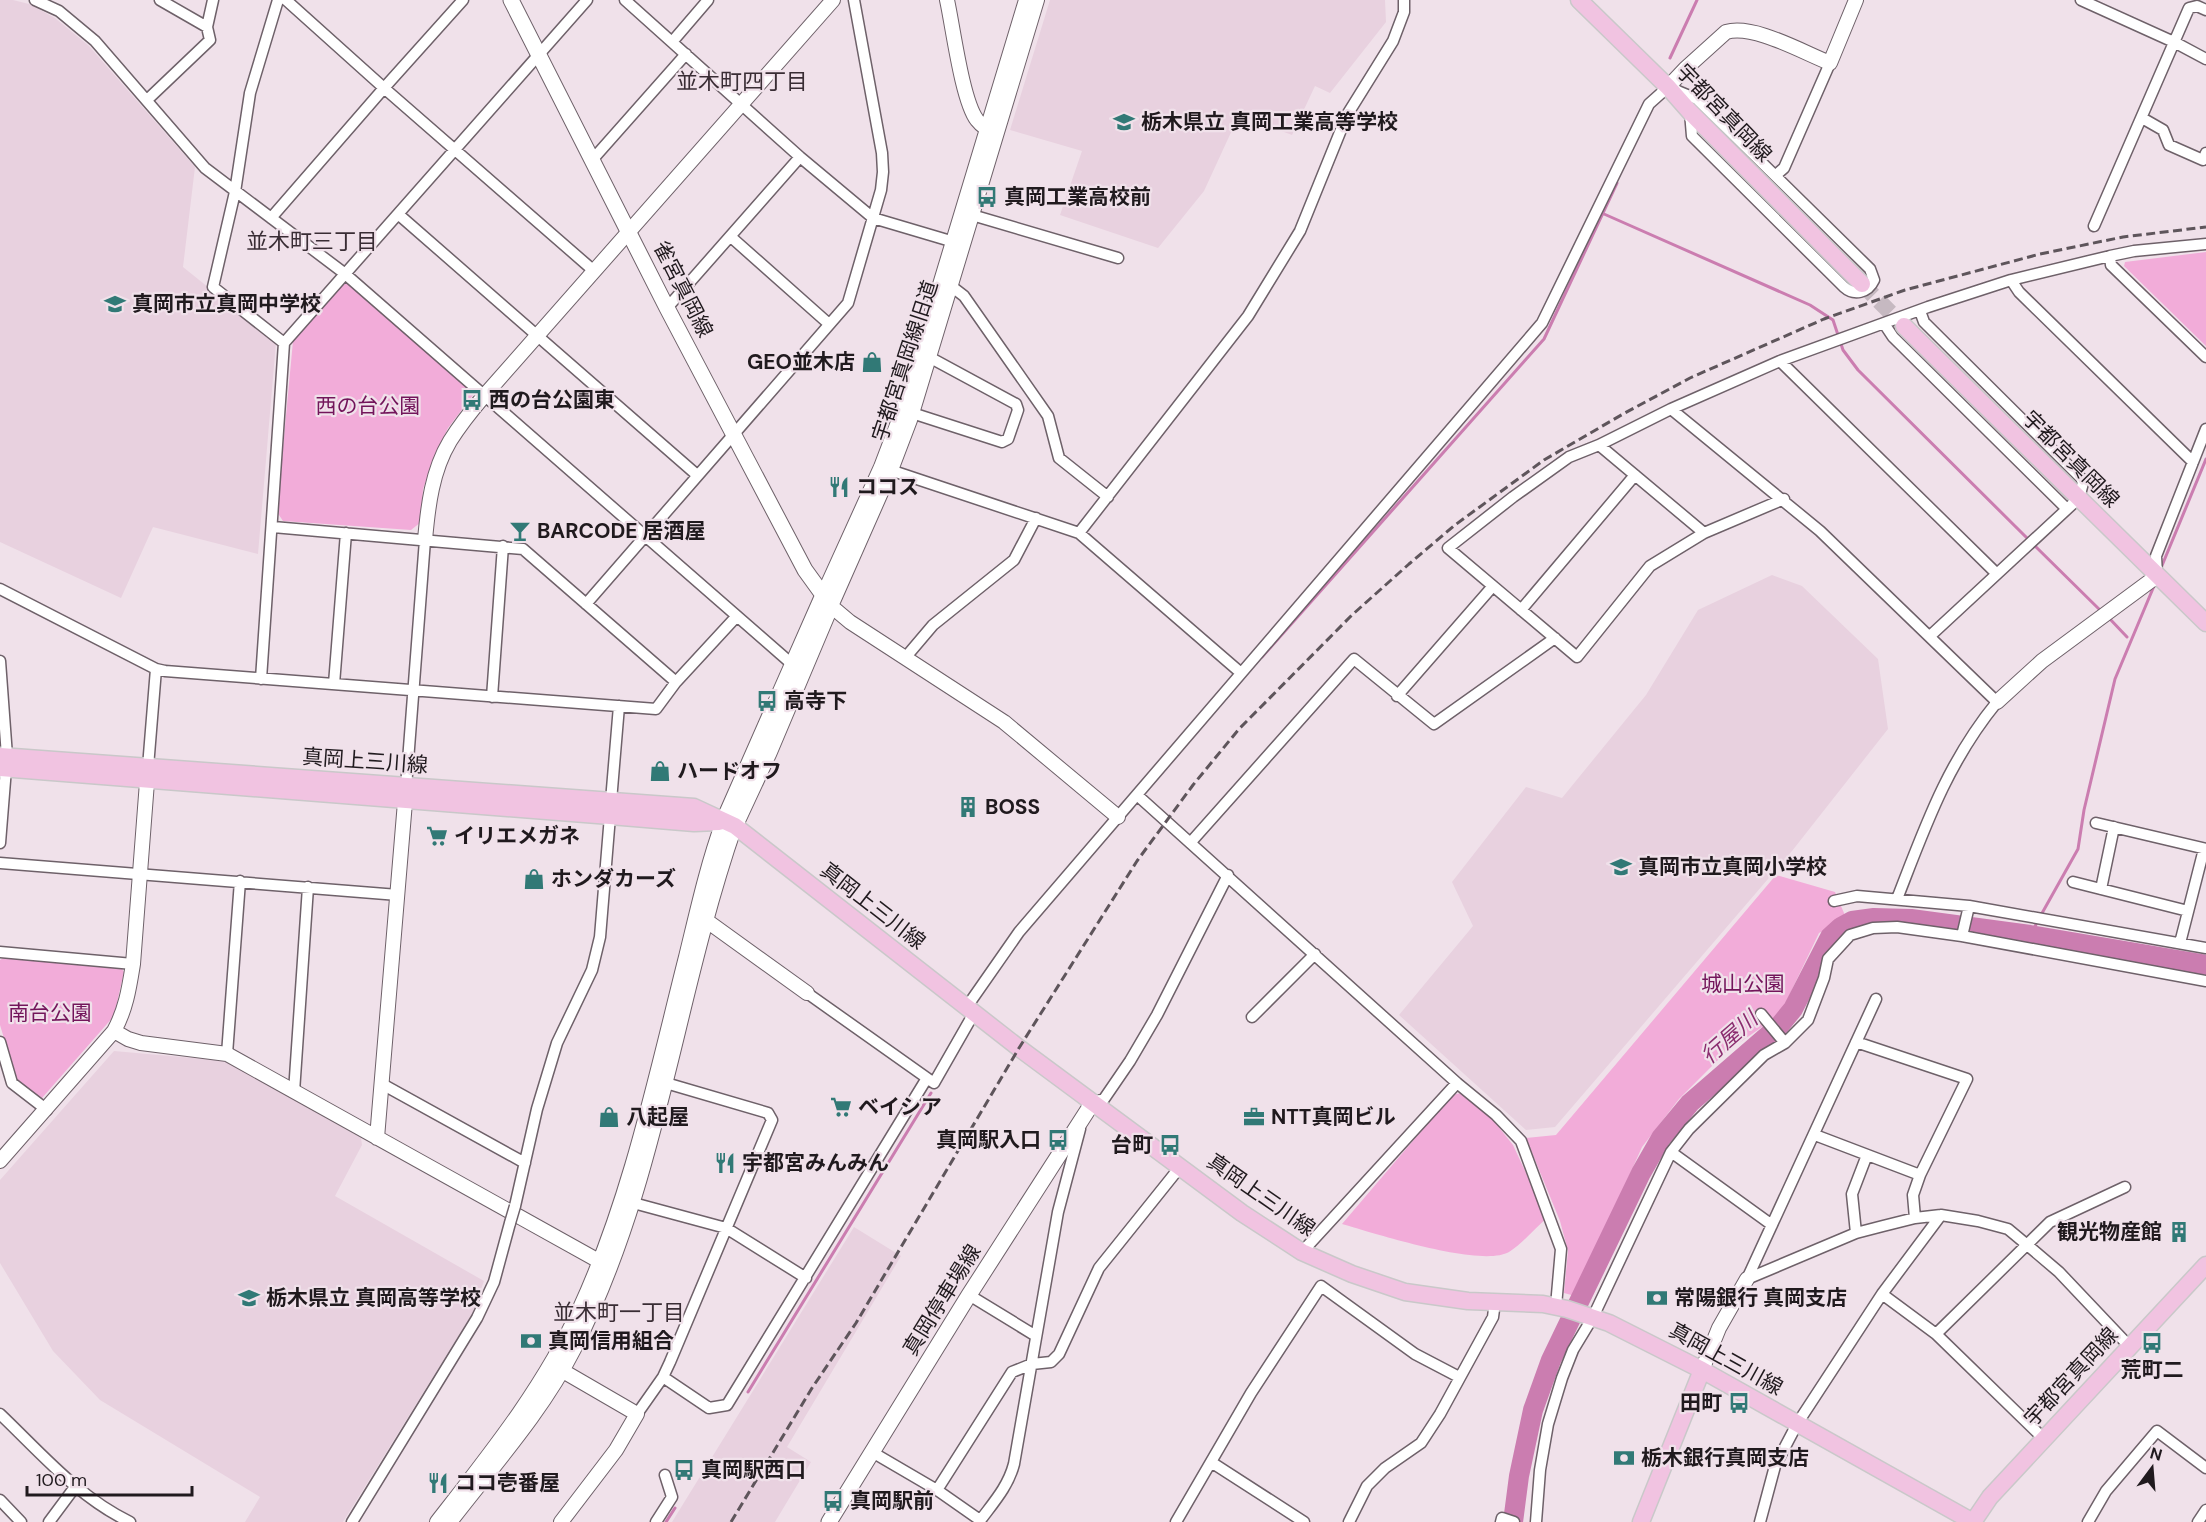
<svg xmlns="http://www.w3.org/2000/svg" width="2206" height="1522" viewBox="0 0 2206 1522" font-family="'DM Sans','Noto Sans JP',sans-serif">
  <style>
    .built { fill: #e8d1df }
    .green { fill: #f2acd9 }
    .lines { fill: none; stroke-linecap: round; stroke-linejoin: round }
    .stream { stroke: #cb7db0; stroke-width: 3 }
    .river { stroke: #cb7db0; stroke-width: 20 }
    .primary-tunnel { stroke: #c6b9c1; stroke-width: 16; stroke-dasharray: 16 8; stroke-linecap: butt }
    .minor-casing { stroke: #6e6169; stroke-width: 13 }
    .tertiary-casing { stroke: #6e6169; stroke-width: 16 }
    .secondary-casing { stroke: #6e6169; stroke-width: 17 }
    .primary-casing { stroke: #c9c8c9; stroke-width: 19 }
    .minor { stroke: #fff; stroke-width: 10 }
    .tertiary { stroke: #fff; stroke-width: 14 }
    .secondary { stroke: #fff; stroke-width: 15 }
    .primary { stroke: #f1c3e1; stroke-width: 16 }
    .rail { stroke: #5e555b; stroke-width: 3; stroke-dasharray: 9 4.5; stroke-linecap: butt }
    .minor-bridge-casing { stroke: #6e6169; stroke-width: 13; stroke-linecap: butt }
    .minor-bridge { stroke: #fff; stroke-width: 10 }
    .labels { text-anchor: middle; stroke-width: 4.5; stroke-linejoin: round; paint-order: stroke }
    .street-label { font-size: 21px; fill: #201a1e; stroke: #f0e1ea }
    .poi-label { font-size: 21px; font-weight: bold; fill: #201a1e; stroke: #f0e1ea; text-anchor: start }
    .park-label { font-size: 21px; fill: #73155b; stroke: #f0e1ea }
    .neighbourhood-label { font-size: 22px; fill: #392d34; stroke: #f0e1ea }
    .water-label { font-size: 22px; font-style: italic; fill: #8a2d6f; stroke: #f0e1ea }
  </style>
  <rect width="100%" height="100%" fill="#f0e1ea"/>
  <!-- built -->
  <path class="built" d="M0,0H13L29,4L55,18L89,46L195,167L183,267L276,342L258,554L153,527L121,598L0,542Z
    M1050,0H1385L1386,22L1330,93L1315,86L1292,135L1239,115L1204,191L1158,248L1060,215L1082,151L1010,130Z
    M1772,575L1802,586L1878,659L1888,729L1792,851L1555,1127L1526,1130L1399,1015L1473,926L1452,882L1526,787L1562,798L1646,695L1698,610Z
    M114,1051L226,1061L361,1138L362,1145L335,1196L484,1281L472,1314L343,1522H245L260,1497L100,1400L53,1351L0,1263V1180Z
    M854,1227L901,1256L787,1447L811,1462L775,1522H672Z"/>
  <!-- green -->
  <path class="green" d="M2206,252V346L2124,266L2125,262Z
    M341,283L350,284L476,391L448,428L436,453L423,489L421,522L411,530L283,521L277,512L293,341Z
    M1776,875L1835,892L1847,920L1819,933L1786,1002L1775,1018L1726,1052L1679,1099L1642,1147L1575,1296L1564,1293L1568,1251L1560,1221L1526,1138L1556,1135Z
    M5,957L120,966L124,972L114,1016L42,1098L35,1097L17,1081L0,1025V960Z
    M1461,1093L1493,1120L1513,1145L1547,1218C1535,1228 1522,1244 1509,1252C1481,1268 1374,1233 1342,1224L1452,1095Z"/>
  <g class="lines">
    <!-- stream -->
    <path class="stream" d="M1670,58L1697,0
      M1604,214L1810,305L1833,320L1843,350L1858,370L2029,540
      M2034,545L2102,612
      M2161,568L2206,459
      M2109,618L2127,637
      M1262,657L1544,339L1617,183
      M2041,915L2078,849L2084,810L2115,679L2154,586
      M2030,935L2038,921
      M748,1392L931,1093
      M666,1522L675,1508"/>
    <!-- river -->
    <path class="river" d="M1513,1522L1519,1476L1533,1410L1551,1360L1641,1173L1661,1138L1690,1103L1780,1025L1793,1009L1830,937L1841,927L1852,921L1874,918L1911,919L2030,935L2206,965"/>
    <!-- primary-tunnel -->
    <path class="primary-tunnel" d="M1862,284L1904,326"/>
    <defs>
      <path id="minor" d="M35,0L59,11L95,41L205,168L344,273L793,665
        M160,0L207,27
        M278,0L250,93L235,192L213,287L284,343
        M286,0L384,88L594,271
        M625,0L800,157L873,218L954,242
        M2081,0L2176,43L2206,59
        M672,42L708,0
        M147,100L210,40L207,27L213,0
        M2142,118L2163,130L2169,145L2203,160L2206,153
        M593,159L686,54
        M1776,175L1784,168L1830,63
        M398,214L697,475
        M972,215L1118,258
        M271,218L384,88L463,0
        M2094,226L2189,8L2197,6L2206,10
        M731,237L829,324
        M2110,256L2111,265L2206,357
        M2011,280L2019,292L2193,462
        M951,286L964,296L1048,416L1059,458L1108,497
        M667,308L800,157
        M1920,311L1924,322L2081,478L2083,483L2079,498L1930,636
        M1885,325L1893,337L2066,508
        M1780,361L1996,573
        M1671,409L1820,531L1997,702C1947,763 1925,827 1897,899
        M912,413L1002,442L1008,439L1018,410L1016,404L929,357
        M1599,445L1569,457L1513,497L1448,548L1577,657L1650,566L1704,533L1784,499
        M884,468L1079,533L1241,673
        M273,527L523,549L676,682
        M1079,533L1248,316L1300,231L1347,115L1393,41L1404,12V0
        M1704,533L1599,445L1671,409L1780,361L1928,307L2011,280L2110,256L2134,251L2206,244
        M2157,576L2156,556L2206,429
        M0,589L156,669L165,671L656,709L676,682L736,617
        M586,604L848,303L881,190L883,172L882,153L854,0
        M1521,610L1635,475
        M905,658L933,625L1014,560L1036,518
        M0,661L7,756L0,843
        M261,679L284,343L587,0
        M334,684L346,533
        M1397,696L1493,586
        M492,697L503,546
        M148,767L156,669
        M406,787L425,540
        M1137,795L1457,1083L1496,1115L1521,1141L1561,1249L1556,1306
        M611,801L619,706
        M2096,823L2206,849
        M1191,842L1354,659L1434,724L1555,638
        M0,863L398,895
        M2073,882L2188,911
        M2101,889L2114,827
        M1834,901L1857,896L1969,906L2206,948
        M1962,936L1969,906
        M2180,943L2204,849
        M0,952L133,964
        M807,993L934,1083L974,1013
        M966,1008L1019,932L1542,323L1649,104L1668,87L1697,99L1870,269L1874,280C1868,293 1854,296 1844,287L1692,136L1690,112
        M1761,1014L1785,1043
        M1252,1017L1315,954
        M0,1042L12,1083L47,1110
        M1856,1042L1967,1079L1920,1175L1913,1195L1915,1218
        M227,1054L240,881
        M382,1084L525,1163
        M294,1092L308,887
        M1093,1102L1104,1099L1130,1061L1157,1015L1228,875
        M1815,1135L1920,1175
        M1671,1152L1772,1225
        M626,1201L726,1228L806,1278
        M515,1206L537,1109L557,1043L592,970L600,937L610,816
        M1856,1233L1852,1194L1867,1155
        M1302,1252L1457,1083
        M1747,1279L1856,1233L1883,1226L1915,1218L1941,1215L1978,1221L2008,1229L2026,1244L2059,1272L2130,1347
        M1747,1279L1876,999
        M1882,1294L1936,1334L2044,1439
        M969,1295L1036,1336
        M1936,1334L2050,1222L2125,1187
        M663,1377L709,1408L727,1405L927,1078
        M0,1414C41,1453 78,1497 130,1522
        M637,1414L663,1377L670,1362L772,1120L768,1113L659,1081
        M872,1452L937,1490L980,1520
        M1211,1462L1304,1522
        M937,1490L1012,1372L1032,1364L1051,1362L1059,1354L1099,1268L1180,1167
        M0,1500L21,1522
        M49,1522L75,1487
        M352,1522L477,1318L494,1282L510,1223
        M656,1522L672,1497L665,1475
        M979,1522C993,1503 1008,1487 1014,1464L1058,1212L1080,1129
        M1176,1522L1251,1393L1321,1286L1415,1354L1459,1377
        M1349,1522L1367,1486L1385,1468L1421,1443L1440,1414L1493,1317L1495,1302
        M1501,1522L1502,1518L1514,1522
        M1536,1522L1540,1470L1548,1424L1562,1378L1573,1350L1593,1317L1671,1152L1689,1129L1764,1055L1785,1043L1808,1020L1824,978L1828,959L1850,935L1873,928L1897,927L1962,936L2206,981
        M1760,1522L1775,1466L1797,1424L1882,1294L1941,1215
        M2088,1522L2106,1491L2157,1431L2206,1468
        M2198,1522L2206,1510"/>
      <path id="tertiary" d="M947,0C953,27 962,100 977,120C981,125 986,129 992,131
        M1037,0L910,420L891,470L831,606L850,622L1004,722L1118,817
        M1668,87L1685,69L1726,32C1754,24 1802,52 1830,63L1856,0
        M425,540C428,506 432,471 450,441C460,425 472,410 484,396L833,0
        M823,595L881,467L900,417L1026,0
        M1997,702L2042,661L2157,576
        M707,921L807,993
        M114,1031L128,1039L141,1043L227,1054L606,1265
        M377,1138L406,790
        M0,1161L114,1031C126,1009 129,989 133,964L148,769
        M556,1367L637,1414L616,1450L561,1522
        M1702,1370L1719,1328L1747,1279
        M437,1522C490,1454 544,1387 580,1308C631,1197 656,1075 686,957C697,912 707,866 723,822
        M450,1522C493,1466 542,1412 574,1349C658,1185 675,999 735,826"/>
      <path id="secondary" d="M511,0L667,308L805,570L831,606L769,753L735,826
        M723,822L823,595
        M829,1522L969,1295L1093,1102"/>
      <path id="primary" d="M1579,0L1668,87L1690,112L1862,284
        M1904,326L2206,623
        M0,756L694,807L735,826L1019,1048L1242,1213L1302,1252L1352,1274L1405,1292L1468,1301L1543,1304L1567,1309L1609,1323L1702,1370L1973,1522L1990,1497L2206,1265
        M0,768L610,816L694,823L719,822
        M1641,1522L1702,1370"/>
    </defs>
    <!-- minor casing -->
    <use href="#minor" class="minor-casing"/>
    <!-- tertiary casing -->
    <use href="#tertiary" class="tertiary-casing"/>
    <!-- secondary casing -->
    <use href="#secondary" class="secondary-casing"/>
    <!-- primary casing -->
    <use href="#primary" class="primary-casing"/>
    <!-- minor -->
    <use href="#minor" class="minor"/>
    <!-- tertiary -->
    <use href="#tertiary" class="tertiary"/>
    <!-- secondary -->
    <use href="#secondary" class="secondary"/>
    <!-- primary -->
    <use href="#primary" class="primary"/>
    <!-- rail -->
    <path class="rail" d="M731,1522L812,1388L856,1323L1019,1048L1137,861L1193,785L1239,729L1352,615L1409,564L1455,525L1544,460L1623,414L1690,378L1824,319L1905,290L2040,254L2123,237L2206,227"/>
    <defs>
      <path id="minor-bridge" d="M510,1223L515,1206"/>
    </defs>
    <!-- minor-bridge casing -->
    <use href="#minor-bridge" class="minor-bridge-casing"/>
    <!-- minor-bridge -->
    <use href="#minor-bridge" class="minor-bridge"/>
  </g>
  <!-- icons -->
  <defs>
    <symbol id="school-bare" viewBox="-9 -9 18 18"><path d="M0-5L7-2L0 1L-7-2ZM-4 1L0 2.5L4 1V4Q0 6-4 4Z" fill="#317976" stroke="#f0e1ea" stroke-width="2.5" paint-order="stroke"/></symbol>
    <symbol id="bus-bare" viewBox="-9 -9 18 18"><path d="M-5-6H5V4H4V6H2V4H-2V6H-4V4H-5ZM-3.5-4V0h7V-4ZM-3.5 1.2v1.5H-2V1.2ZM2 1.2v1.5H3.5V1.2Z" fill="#317976" stroke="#f0e1ea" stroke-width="2.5" paint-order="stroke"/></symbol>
    <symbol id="shop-bare" viewBox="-9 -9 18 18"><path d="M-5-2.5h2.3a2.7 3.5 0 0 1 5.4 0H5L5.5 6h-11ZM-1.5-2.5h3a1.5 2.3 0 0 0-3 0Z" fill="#317976" stroke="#f0e1ea" stroke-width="2.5" paint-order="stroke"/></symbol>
    <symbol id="restaurant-bare" viewBox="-9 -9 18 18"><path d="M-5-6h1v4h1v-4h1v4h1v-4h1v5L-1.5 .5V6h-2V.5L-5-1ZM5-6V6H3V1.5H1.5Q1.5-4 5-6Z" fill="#317976" stroke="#f0e1ea" stroke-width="2.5" paint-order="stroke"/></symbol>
    <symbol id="bar-bare" viewBox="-9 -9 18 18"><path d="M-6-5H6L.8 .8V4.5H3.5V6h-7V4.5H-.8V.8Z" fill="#317976" stroke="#f0e1ea" stroke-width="2.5" paint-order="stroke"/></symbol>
    <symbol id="building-bare" viewBox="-9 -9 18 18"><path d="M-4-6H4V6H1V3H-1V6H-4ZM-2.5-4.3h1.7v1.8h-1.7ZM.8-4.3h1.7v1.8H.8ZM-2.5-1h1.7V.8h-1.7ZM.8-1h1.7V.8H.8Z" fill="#317976" stroke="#f0e1ea" stroke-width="2.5" paint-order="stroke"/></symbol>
    <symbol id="supermarket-bare" viewBox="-9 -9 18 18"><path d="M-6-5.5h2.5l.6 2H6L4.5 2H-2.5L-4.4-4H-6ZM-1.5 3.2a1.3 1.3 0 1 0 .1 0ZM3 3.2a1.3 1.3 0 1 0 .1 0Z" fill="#317976" stroke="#f0e1ea" stroke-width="2.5" paint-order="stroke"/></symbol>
    <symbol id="office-bare" viewBox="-9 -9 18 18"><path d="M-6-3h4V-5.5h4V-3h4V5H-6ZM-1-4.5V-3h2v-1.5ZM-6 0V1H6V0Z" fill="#317976" stroke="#f0e1ea" stroke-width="2.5" paint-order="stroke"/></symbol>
    <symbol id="bank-bare" viewBox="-9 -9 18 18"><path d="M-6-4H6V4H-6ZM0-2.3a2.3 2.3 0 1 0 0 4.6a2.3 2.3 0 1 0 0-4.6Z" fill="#317976" stroke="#f0e1ea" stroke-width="2.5" paint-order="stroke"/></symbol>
  </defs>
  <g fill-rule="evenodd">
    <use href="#school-bare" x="1109" y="107" width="30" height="30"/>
    <use href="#bus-bare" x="972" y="182" width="30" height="30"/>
    <use href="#school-bare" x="100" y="289" width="30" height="30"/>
    <use href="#shop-bare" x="857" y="347" width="30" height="30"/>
    <use href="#bus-bare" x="457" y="385" width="30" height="30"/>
    <use href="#restaurant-bare" x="824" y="472" width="30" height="30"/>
    <use href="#bar-bare" x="505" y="516" width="30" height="30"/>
    <use href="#bus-bare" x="752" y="686" width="30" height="30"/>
    <use href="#shop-bare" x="645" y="756" width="30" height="30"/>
    <use href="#building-bare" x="953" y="792" width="30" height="30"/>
    <use href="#supermarket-bare" x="422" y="821" width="30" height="30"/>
    <use href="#school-bare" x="1606" y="852" width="30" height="30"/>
    <use href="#shop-bare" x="519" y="864" width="30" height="30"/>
    <use href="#supermarket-bare" x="826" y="1092" width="30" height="30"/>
    <use href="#shop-bare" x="594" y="1102" width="30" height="30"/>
    <use href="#office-bare" x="1239" y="1102" width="30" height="30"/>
    <use href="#bus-bare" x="1043" y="1125" width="30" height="30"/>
    <use href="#bus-bare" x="1155" y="1130" width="30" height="30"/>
    <use href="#restaurant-bare" x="710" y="1148" width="30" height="30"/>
    <use href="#building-bare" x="2164" y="1217" width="30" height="30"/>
    <use href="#school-bare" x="234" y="1283" width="30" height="30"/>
    <use href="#bank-bare" x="1642" y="1283" width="30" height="30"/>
    <use href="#bank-bare" x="516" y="1326" width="30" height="30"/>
    <use href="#bus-bare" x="2137" y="1328" width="30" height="30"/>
    <use href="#bus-bare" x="1724" y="1388" width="30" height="30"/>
    <use href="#bank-bare" x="1609" y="1443" width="30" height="30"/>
    <use href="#bus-bare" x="669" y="1455" width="30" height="30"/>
    <use href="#restaurant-bare" x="423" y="1468" width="30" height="30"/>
    <use href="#bus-bare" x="818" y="1486" width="30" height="30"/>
  </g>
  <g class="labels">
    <!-- street labels -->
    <g class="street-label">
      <text transform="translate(1724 113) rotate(46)" y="7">宇都宮真岡線</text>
      <text transform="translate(683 289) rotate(63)" y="7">雀宮真岡線</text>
      <text transform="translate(905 361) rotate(-72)" y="7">宇都宮真岡線旧道</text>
      <text transform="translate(2071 459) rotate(45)" y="7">宇都宮真岡線</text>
      <text transform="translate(365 761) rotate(4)" y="7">真岡上三川線</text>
      <text transform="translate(873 906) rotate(38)" y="7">真岡上三川線</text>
      <text transform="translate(1261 1195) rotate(35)" y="7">真岡上三川線</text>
      <text transform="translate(942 1300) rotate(-58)" y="7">真岡停車場線</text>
      <text transform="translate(1726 1359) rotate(29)" y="7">真岡上三川線</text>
      <text transform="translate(2071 1377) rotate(-47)" y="7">宇都宮真岡線</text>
    </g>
    <!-- poi labels -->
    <g class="poi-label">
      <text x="1141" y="129">栃木県立 真岡工業高等学校</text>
      <text x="1004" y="204">真岡工業高校前</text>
      <text x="132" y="311">真岡市立真岡中学校</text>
      <text x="855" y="369" text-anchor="end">GEO並木店</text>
      <text x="489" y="407">西の台公園東</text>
      <text x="856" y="494">ココス</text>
      <text x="537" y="538">BARCODE 居酒屋</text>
      <text x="784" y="708">高寺下</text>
      <text x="677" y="778">ハードオフ</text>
      <text x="985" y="814">BOSS</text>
      <text x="454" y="843">イリエメガネ</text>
      <text x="1638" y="874">真岡市立真岡小学校</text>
      <text x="551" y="886">ホンダカーズ</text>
      <text x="858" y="1114">ベイシア</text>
      <text x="626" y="1124">八起屋</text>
      <text x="1271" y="1124">NTT真岡ビル</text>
      <text x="1041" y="1147" text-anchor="end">真岡駅入口</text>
      <text x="1153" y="1152" text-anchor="end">台町</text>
      <text x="742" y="1170">宇都宮みんみん</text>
      <text x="2162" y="1239" text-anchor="end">観光物産館</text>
      <text x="266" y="1305">栃木県立 真岡高等学校</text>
      <text x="1674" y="1305">常陽銀行 真岡支店</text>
      <text x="548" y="1348">真岡信用組合</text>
      <text x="2152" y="1377" text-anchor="middle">荒町二</text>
      <text x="1722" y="1410" text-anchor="end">田町</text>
      <text x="1641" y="1465">栃木銀行真岡支店</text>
      <text x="701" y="1477">真岡駅西口</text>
      <text x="455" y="1490">ココ壱番屋</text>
      <text x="850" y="1508">真岡駅前</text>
    </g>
    <!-- park labels -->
    <g class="park-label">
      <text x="368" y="413">西の台公園</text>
      <text x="1743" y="991">城山公園</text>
      <text x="50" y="1020">南台公園</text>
    </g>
    <!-- neighbourhood labels -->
    <g class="neighbourhood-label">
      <text x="742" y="89">並木町四丁目</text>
      <text x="312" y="249">並木町三丁目</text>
      <text x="619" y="1320">並木町一丁目</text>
    </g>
    <!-- water labels -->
    <g class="water-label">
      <text transform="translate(1729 1037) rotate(-41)" y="8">行屋川</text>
    </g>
  </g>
  <!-- north arrow -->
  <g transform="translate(2152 1468) rotate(16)" stroke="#f0e1ea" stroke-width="4.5" paint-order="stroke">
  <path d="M0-4.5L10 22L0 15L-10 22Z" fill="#201a1e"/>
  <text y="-9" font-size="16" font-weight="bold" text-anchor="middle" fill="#201a1e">N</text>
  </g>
  <!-- scale -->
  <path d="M27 1486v9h165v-9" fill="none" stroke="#201a1e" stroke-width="3"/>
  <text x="36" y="1486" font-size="18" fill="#201a1e" stroke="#f0e1ea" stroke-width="4.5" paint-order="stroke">100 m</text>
</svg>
